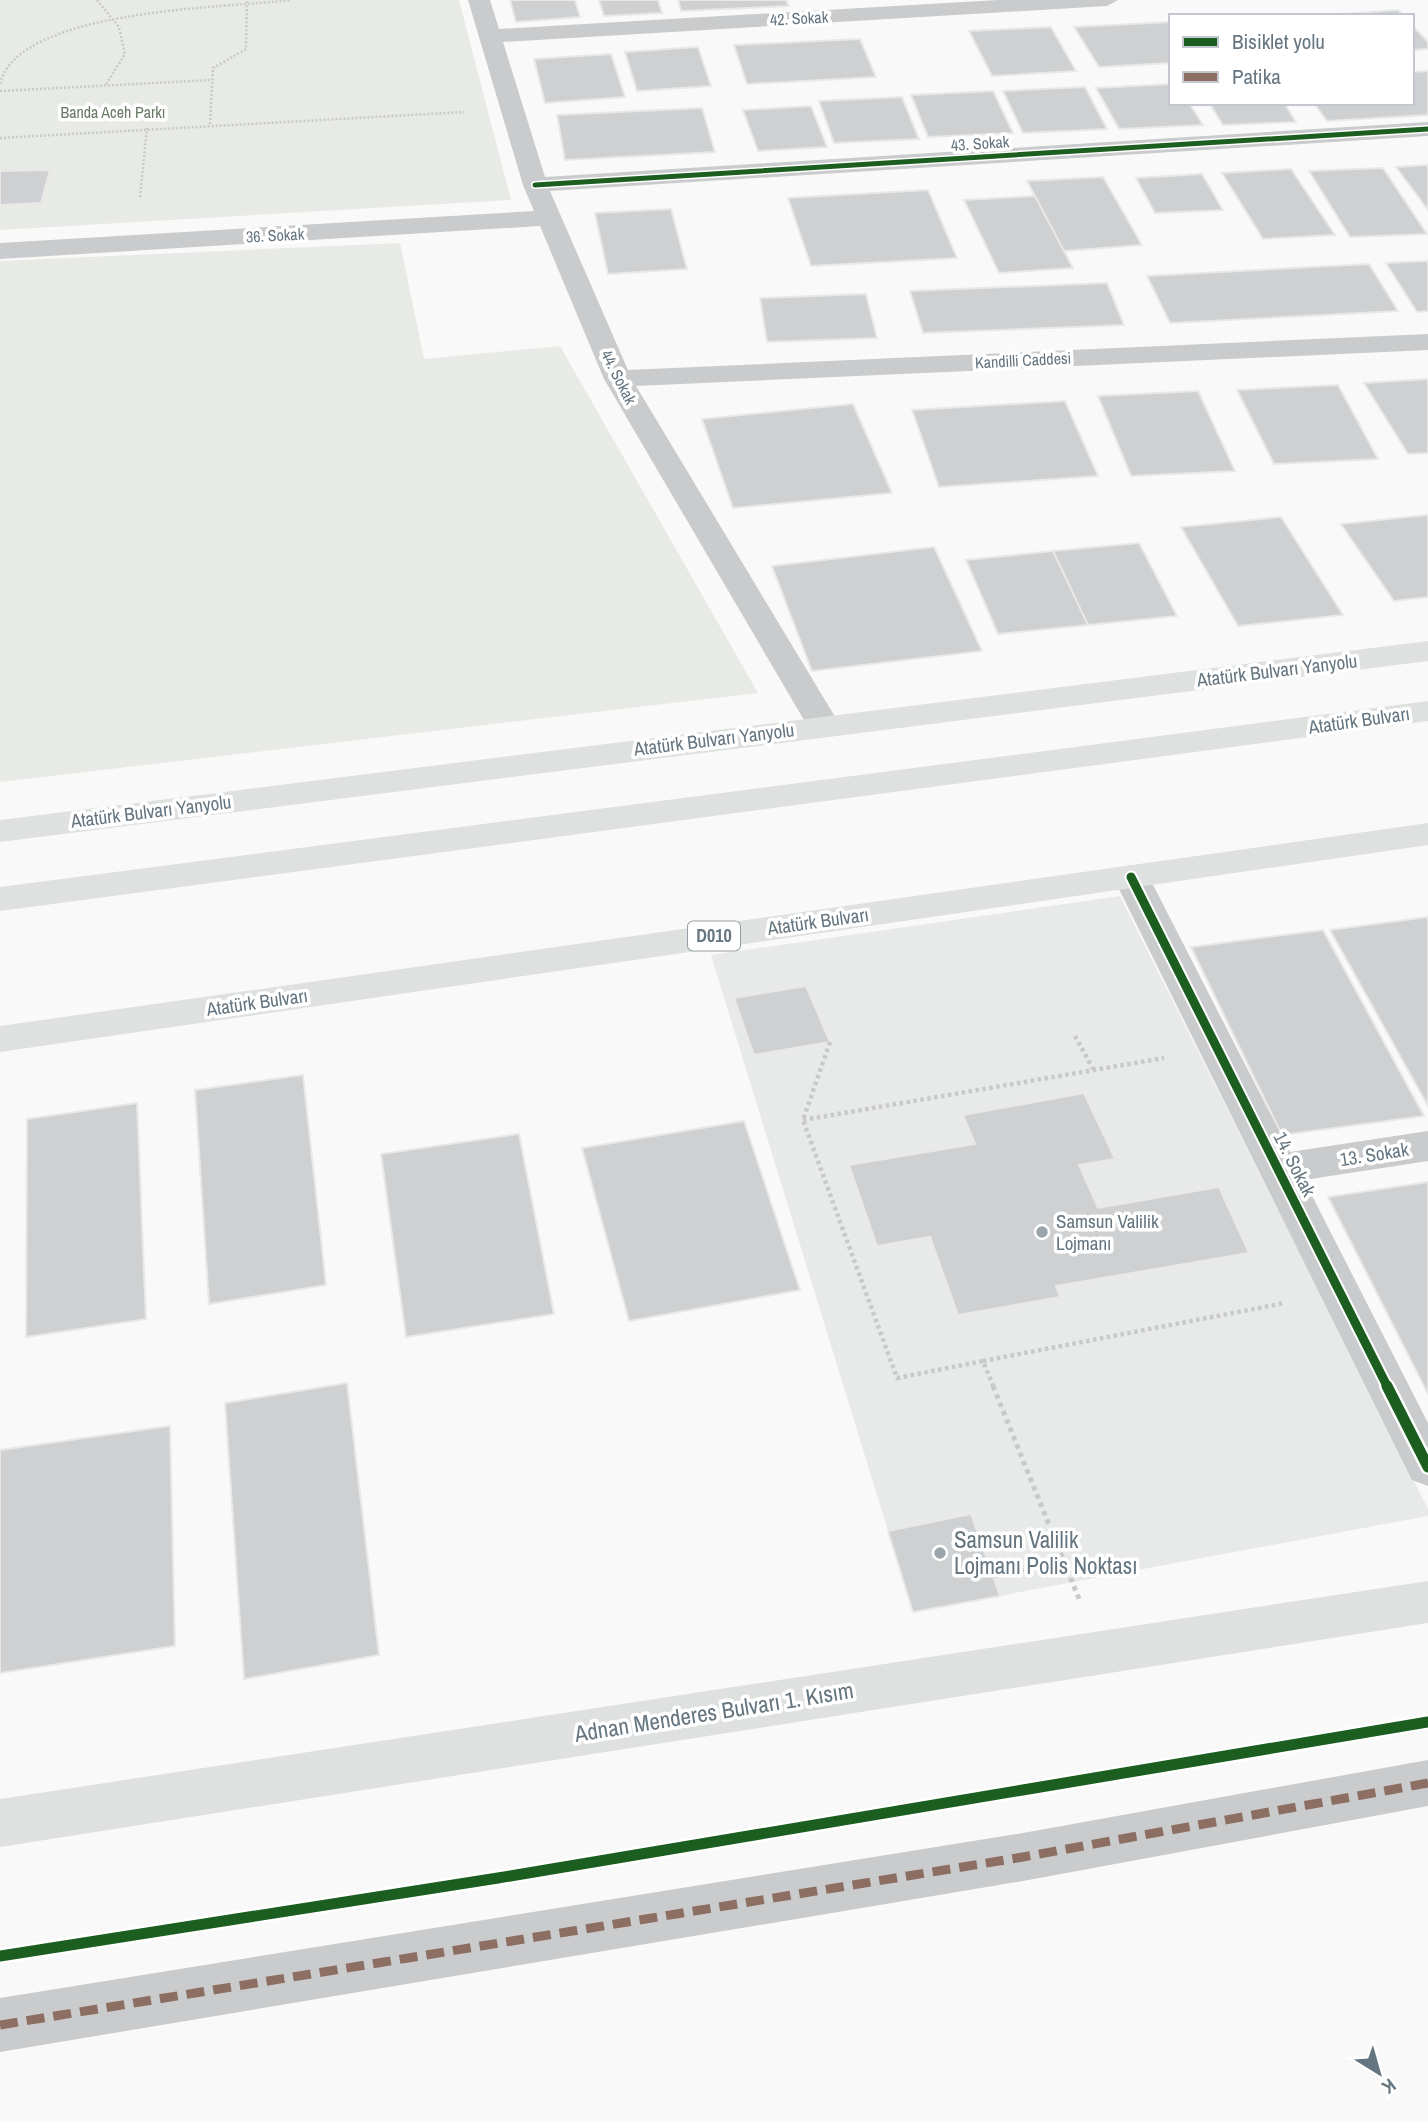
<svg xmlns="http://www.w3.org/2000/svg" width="1428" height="2122" viewBox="0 0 1428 2122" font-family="'Archivo Narrow',sans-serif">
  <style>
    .built { fill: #e8e9e9 }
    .green { fill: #e8eae6 }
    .building { fill: #ced0d1; stroke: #e8e8e8; stroke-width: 2 }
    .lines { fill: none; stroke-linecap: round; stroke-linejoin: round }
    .path-far2 { stroke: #c8c9ca; stroke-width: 2.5; stroke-dasharray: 2 2; stroke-linecap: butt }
    .path-far1 { stroke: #c8c9ca; stroke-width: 4.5; stroke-dasharray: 3.5 3.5; stroke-linecap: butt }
    .path { stroke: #c8c9ca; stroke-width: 5; stroke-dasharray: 4.5 4.5; stroke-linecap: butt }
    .minor { fill: #cacbcc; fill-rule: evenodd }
    .major { fill: #dfe0e0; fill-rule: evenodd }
    .highway { fill: #dfe0e0; fill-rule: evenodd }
    .quiet { stroke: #8d6e63; stroke-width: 9; stroke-dasharray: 18 9; stroke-linecap: butt }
    .cycleway-far2-casing { stroke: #fff; stroke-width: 8 }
    .cycleway-far1-casing { stroke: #fff; stroke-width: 13 }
    .cycleway-casing { stroke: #fff; stroke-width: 16 }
    .cycleway-far2 { stroke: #1b5e20; stroke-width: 5 }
    .cycleway-far1 { stroke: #1b5e20; stroke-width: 9 }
    .cycleway { stroke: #1b5e20; stroke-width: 11 }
    .poi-dot { fill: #99a4ab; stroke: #fff; stroke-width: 2.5 }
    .labels { text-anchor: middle; stroke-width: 7; stroke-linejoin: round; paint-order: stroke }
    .far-street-label { font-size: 16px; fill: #667681; stroke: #fff }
    .far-park-label { font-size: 16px; fill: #697965; stroke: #fff }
    .shield { fill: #fff; stroke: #949fa7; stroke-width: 2 }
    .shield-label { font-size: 18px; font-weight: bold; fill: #667681 }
    .street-label { font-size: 19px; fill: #667681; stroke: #fff }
    .poi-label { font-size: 19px; fill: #667681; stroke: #fff; text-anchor: start }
    .near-poi-label { font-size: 23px; fill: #667681; stroke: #fff; text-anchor: start }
    .near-street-label { font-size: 23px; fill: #667681; stroke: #fff }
  </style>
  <rect width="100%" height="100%" fill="#f9f9f9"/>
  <!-- built -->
  <path class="built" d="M1120,896L1428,1509V1516L913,1612L711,955Z"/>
  <!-- green -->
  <path class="green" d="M0,0H459L511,200L0,230Z
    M400,243L424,359L560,346L758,693L0,782V261Z"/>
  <!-- building -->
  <path class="building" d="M510,0H575L580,17L516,22Z
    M599,0H658L662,13L604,16Z
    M678,0H786L789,6L681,11Z
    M1398,10L1404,16H1313Z
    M1171,22V63L1099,67L1074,27Z
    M1412,25L1428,42V49L1412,50Z
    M1051,27L1076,71L992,76L969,31Z
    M860,39L876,77L747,84L734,45Z
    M698,47L711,86L637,91L625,52Z
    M611,54L625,97L545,103L534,59Z
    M1428,71V115L1327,121L1314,103H1412V72Z
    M1171,84V103H1189L1203,125L1119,129L1096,88Z
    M1085,87L1107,129L1023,133L1003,91Z
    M993,91L1013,133L928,137L911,95Z
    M902,97L919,139L834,143L819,101Z
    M1209,103H1284L1296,122L1223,125Z
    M811,106L827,147L758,151L743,110Z
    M702,108L715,152L565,160L557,115Z
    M1428,165V210L1396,167Z
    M1383,168L1427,234L1350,237L1309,171Z
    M1291,169L1335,235L1263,239L1222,173Z
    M50,170L41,203L0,205V171Z
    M1202,174L1223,210L1155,213L1136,178Z
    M1103,177L1142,245L1064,251L1027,181Z
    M928,190L957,258L811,266L788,198Z
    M1035,196L1073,268L999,273L964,200Z
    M671,209L687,269L608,274L595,213Z
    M1428,261V311L1417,312L1386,263Z
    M1369,264L1398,311L1170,323L1147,276Z
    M1107,283L1124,325L923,333L910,291Z
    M866,294L877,338L767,342L760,298Z
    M1428,379V453L1408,454L1364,383Z
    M1338,385L1378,459L1274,464L1237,390Z
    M1198,391L1235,471L1131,476L1098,396Z
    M1065,401L1098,476L939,487L912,410Z
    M853,404L892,493L733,508L702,419Z
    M1428,515V597L1394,601L1341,524Z
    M1281,517L1343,615L1238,626L1181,527Z
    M1139,543L1177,616L1088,625L1053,551Z
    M934,547L982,651L812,671L772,566Z
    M1053,551L1088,625L998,634L966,560Z
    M1428,917V1106L1330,930Z
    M1323,930L1424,1116L1282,1135L1191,947Z
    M806,986L830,1042L754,1055L734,998Z
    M303,1075L326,1285L209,1304L195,1090Z
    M1084,1093L1115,1159L1079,1165L1098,1208L1219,1187L1249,1253L1056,1286L1060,1297L958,1315L930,1237L877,1246L849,1165L975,1144L963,1115Z
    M137,1103L146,1319L26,1337L27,1119Z
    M744,1121L800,1290L629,1321L582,1148Z
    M519,1134L554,1314L406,1337L381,1154Z
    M1428,1182V1394L1328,1197Z
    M347,1383L379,1655L244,1679L225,1403Z
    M170,1426L175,1646L0,1673V1450Z
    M971,1514L1000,1596L913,1612L888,1531Z"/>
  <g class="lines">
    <!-- path-far2 -->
    <path class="path-far2" d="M97,0L119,27L125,54L105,86
      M0,84C18,8 229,8 291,0
      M0,91L212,80
      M210,124L213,68L246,49L247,0
      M0,138L464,112
      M140,197L147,128"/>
    <!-- path-far1 -->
    <path class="path-far1" d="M1075,1036L1093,1069
      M830,1042L803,1120L897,1378L983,1361L994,1388
      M803,1120L1164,1058
      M983,1361L1285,1303"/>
    <!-- path -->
    <path class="path" d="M993,1386L1079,1599
      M993,1576L1064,1562"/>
    <!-- minor -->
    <path class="minor" d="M468,0H490L499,29L998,0H1118L1107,6L503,42L545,177L1428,122V136L550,191L628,370L1428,334V350L636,386L840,725L835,732L823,735L811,732L604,379L540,226L0,259V243L534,211L523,185Z
      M1131,865L1144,869L1149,877L1290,1152L1428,1131V1161L1304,1180L1428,1423V1486L1412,1480L1113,877L1118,869Z
      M1428,1760V1806L1023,1881L0,2052V1998L1023,1833Z"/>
    <!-- major -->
    <path class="major" d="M1428,641V661L0,842V820Z
      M1428,1581V1623L0,1847V1799Z"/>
    <!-- highway -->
    <path class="highway" d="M1428,701V721L0,911V887Z
      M1428,823V845L0,1052V1026Z"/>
    <!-- quiet -->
    <path class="quiet" d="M0,2025L1023,1857L1428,1783"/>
    <defs>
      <path id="cycleway-far2" d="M535,185L1428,129"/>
      <path id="cycleway-far1" d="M1131,877L1388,1388"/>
      <path id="cycleway" d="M1387,1386L1428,1467
        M0,1956L498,1878L1428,1722"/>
    </defs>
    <!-- cycleway-far2 casing -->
    <use href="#cycleway-far2" class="cycleway-far2-casing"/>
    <!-- cycleway-far1 casing -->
    <use href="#cycleway-far1" class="cycleway-far1-casing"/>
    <!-- cycleway casing -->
    <use href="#cycleway" class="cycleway-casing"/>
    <!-- cycleway-far2 -->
    <use href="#cycleway-far2" class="cycleway-far2"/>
    <!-- cycleway-far1 -->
    <use href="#cycleway-far1" class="cycleway-far1"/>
    <!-- cycleway -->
    <use href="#cycleway" class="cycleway"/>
  </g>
  <!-- markers -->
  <g class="poi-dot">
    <circle cx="1042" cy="1232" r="7"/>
    <circle cx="940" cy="1553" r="7"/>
  </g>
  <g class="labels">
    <!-- far-street labels -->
    <g class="far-street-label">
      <text transform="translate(799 18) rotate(-3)" y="6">42. Sokak</text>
      <text transform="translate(980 143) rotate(-4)" y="6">43. Sokak</text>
      <text transform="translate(275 235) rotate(-3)" y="6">36. Sokak</text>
      <text transform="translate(1023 360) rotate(-3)" y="6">Kandilli Caddesi</text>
      <text transform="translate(619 377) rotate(63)" y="6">44. Sokak</text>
    </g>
    <!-- far-park labels -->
    <g class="far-park-label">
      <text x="113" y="118">Banda Aceh Parkı</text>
    </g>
    <!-- shield labels -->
    <rect class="shield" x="688" y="921.5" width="52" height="29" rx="5"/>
    <g class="shield-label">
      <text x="714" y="942">D010</text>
    </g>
    <!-- street labels -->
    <g class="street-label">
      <text transform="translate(1277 670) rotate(-7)" y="7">Atatürk Bulvarı Yanyolu</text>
      <text transform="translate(1359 720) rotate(-8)" y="7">Atatürk Bulvarı</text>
      <text transform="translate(714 739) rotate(-7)" y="7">Atatürk Bulvarı Yanyolu</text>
      <text transform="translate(151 811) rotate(-7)" y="7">Atatürk Bulvarı Yanyolu</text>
      <text transform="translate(818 921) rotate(-8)" y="7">Atatürk Bulvarı</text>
      <text transform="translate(257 1002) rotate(-8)" y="7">Atatürk Bulvarı</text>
      <text transform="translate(1374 1154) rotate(-9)" y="7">13. Sokak</text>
      <text transform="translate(1295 1164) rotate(63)" y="7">14. Sokak</text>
    </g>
    <!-- poi labels -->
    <g class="poi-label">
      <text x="1056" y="1228">Samsun Valilik<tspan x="1056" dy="22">Lojmanı</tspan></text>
    </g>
    <!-- near-poi labels -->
    <g class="near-poi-label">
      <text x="954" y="1548">Samsun Valilik<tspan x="954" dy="26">Lojmanı Polis Noktası</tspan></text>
    </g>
    <!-- near-street labels -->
    <g class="near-street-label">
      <text transform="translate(714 1712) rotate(-9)" y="8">Adnan Menderes Bulvarı 1. Kısım</text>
    </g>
  </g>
  <!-- legend -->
  <rect x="1169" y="14" width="245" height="91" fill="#ffffff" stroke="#c2c8cd" stroke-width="2"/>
  <rect x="1183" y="37" width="35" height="10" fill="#1b5e20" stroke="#c2c8cd" stroke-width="2"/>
  <text x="1232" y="49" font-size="21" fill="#667681">Bisiklet yolu</text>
  <rect x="1183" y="72" width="35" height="10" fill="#8d6e63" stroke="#c2c8cd" stroke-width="2"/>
  <text x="1232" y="84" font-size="21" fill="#667681">Patika</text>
  <!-- north arrow -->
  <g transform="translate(1379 2073) rotate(143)" stroke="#ffffff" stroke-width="5" paint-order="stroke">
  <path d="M0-5L12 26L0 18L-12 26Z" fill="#667681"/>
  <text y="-10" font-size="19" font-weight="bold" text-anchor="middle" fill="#667681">K</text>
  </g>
</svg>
